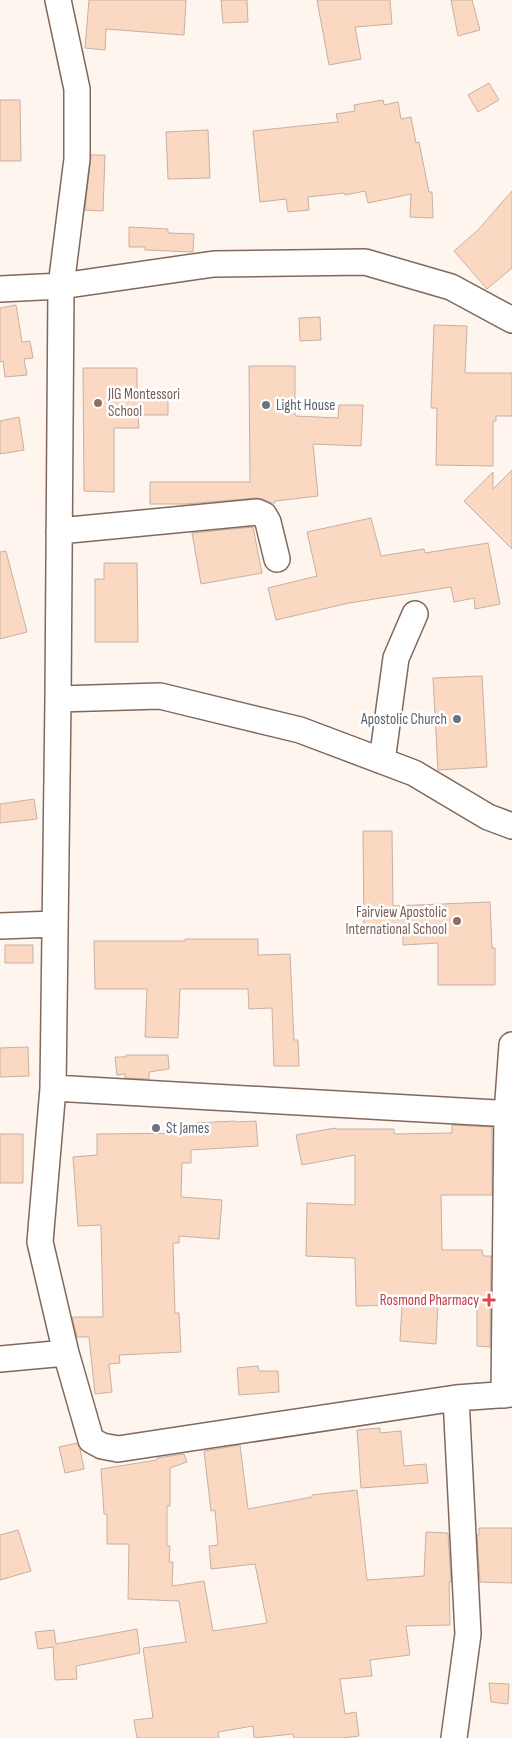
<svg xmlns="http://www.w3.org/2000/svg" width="512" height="1738" viewBox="0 0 512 1738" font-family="'Sofia Sans Condensed',sans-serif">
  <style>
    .building { fill: #fbd8c2; stroke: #c7b0a1 }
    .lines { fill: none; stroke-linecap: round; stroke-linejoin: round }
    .minor-casing { stroke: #7f695c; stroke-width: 28 }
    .minor { stroke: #fff; stroke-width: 25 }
    .education-dot { fill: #8d6e63; stroke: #fff; stroke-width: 2 }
    .worship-dot { fill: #6b7280; stroke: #fff; stroke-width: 2 }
    .health-dot { fill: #e0444e; stroke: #fff; stroke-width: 2 }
    .labels { text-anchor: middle; stroke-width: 5; stroke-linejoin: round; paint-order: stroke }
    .education-label { font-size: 15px; fill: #785e54; stroke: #fff; text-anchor: start }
    .worship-label { font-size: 15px; fill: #5b616d; stroke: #fff; text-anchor: start }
    .health-label { font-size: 15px; fill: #be3a42; stroke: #fff; text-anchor: end }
  </style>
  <rect width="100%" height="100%" fill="#fff5ef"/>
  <!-- building -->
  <path class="building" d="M89,0H186L184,35L106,29L105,50L85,48Z
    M221,0H247L248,22L223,23Z
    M317,0H390L392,24L355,27L361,59L329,65Z
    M451,0H472L480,30L458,36Z
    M489,83L499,100L478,112L468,95Z
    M0,100H20L21,161H0Z
    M383,100L384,105L398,102L401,119L411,117L416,143L419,142L429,192H432L433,218L410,217L411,194L368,203L365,191L345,195L344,193L308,197L309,210L288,212L286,199L260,202L253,131L338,122L336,114L355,111L354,105Z
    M208,130L210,178L168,179L166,132Z
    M91,155H105L103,211L85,210Z
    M512,191V268L487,289L454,251L478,230Z
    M129,227L168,229V233L194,234L193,252L145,250V247H129Z
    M16,305L22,342L30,341L33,358L24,359L27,375L5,377L3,361L0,362V308Z
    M320,317L321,340L300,341L299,318Z
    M434,325L467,326L465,373H512V416H496V421H493V466L436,465L437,408H431Z
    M249,366H295V416L338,418L339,405H363L361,446L313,444L318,496L275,501V503H271L263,499L256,498L186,504H150V482H250Z
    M83,368H137V393H168V415H138L139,428H114V492L84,491Z
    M19,417L24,450L0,454V421Z
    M512,470V549L464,501L493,472V489Z
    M371,518L381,556L424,549L425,553L488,543L500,604L475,609L474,598L454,602L451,587L349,603L276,620L268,588L317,576L307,532Z
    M253,527L262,573L201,584L192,533Z
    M6,551L27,632L0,639V552Z
    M104,563H137L138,642H95V579H104Z
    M482,676L487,767L438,770L433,678Z
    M34,799L37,819L0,823V804Z
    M363,831H392L393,906L490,902L492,948H495V985H438V943L403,945V926H364Z
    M185,939H258V955L290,954L294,1040H298L299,1066H274L272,1008L249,1009L248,989H180L178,1038L145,1037L147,989H95L94,941H185Z
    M5,945H33V963H5Z
    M28,1047L29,1076L0,1077V1048Z
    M126,1055H168L169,1069L149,1072V1079L125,1078V1074L117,1075L115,1057H126Z
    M235,1121V1122L256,1121L258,1146L191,1150V1163H182L181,1197L222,1200L219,1239L179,1236V1243H173L175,1313H179L181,1352L119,1355L120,1363L109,1364L112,1392L95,1394L89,1337H77L72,1317H103L101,1225L78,1226L73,1157L97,1155V1134L195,1133L196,1123Z
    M452,1125L492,1127V1195H441L442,1250H482L483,1256H491L490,1347L477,1346V1303H438L436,1344L400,1341L402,1305L356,1306L355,1258L306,1256L307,1203L355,1205V1155L302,1165L296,1135L335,1128L336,1129H394V1134L452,1133Z
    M0,1134H23V1183H0Z
    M258,1366L259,1371H278L279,1392L239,1395L237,1368Z
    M380,1428V1433L401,1431L404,1466L426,1464L428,1483L361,1488L357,1430Z
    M77,1443L80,1449L84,1469L65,1473L59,1447Z
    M240,1445L248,1509L312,1497V1495L357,1490L367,1580L424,1576L426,1532L448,1533L451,1582H449L450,1625L406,1626L410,1655L370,1660L372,1676L340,1679L345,1714L356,1712L359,1736L341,1738H294L293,1734L254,1738L253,1726L218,1732L219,1738H137L134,1720L153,1718L143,1648L186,1642L179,1601L128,1599L129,1544H107V1514H104L101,1469L157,1460V1458L184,1454L187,1462L170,1468V1506H167V1546H170L169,1562H173L172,1586L204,1581L213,1631L267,1623L255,1564L211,1569L209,1546L218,1545L215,1510L211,1511L204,1451Z
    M479,1528H512V1583L480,1582L477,1535H479Z
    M18,1530L31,1571L0,1580V1535Z
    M137,1629L140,1653L76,1666L77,1679L55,1680L53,1647L38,1649L35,1632L54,1630L56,1644Z
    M489,1683L509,1684L508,1704L491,1702Z"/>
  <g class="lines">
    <defs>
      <path id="minor" d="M58,0L77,89V159L61,286L58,699L53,1088L40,1242L66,1353L91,1440L102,1446L118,1449L456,1398L512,1394
        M0,289L61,286L214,264L365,262L451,287L512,320
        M59,531L257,512L264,515L268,522L277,559
        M58,699L160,696L300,730L414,773L488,817L512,826
        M382,761L396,658L415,614
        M0,926L55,924
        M53,1088L512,1114
        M0,1359L66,1353
        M504,1395L507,1114L512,1045
        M454,1738L468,1634L456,1398"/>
    </defs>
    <!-- minor casing -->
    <use href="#minor" class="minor-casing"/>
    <!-- minor -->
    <use href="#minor" class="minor"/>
  </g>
  <!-- markers -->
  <g class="education-dot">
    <circle cx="98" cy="403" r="5"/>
    <circle cx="457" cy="921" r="5"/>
  </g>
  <g class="worship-dot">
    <circle cx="266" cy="405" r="5"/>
    <circle cx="457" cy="719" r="5"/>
    <circle cx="156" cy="1128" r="5"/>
  </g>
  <path class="health-dot" d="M486.5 1292.5h5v5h5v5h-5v5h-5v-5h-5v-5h5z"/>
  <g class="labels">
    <!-- education labels -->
    <g class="education-label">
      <text x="108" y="399">JIG Montessori<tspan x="108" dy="17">School</tspan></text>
      <text x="447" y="917" text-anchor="end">Fairview Apostolic<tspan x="447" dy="17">International School</tspan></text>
    </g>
    <!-- worship labels -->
    <g class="worship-label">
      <text x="276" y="410">Light House</text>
      <text x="447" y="724" text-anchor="end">Apostolic Church</text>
      <text x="166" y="1133">St James</text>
    </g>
    <!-- health labels -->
    <g class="health-label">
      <text x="479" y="1305">Rosmond Pharmacy</text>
    </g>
  </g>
</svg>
